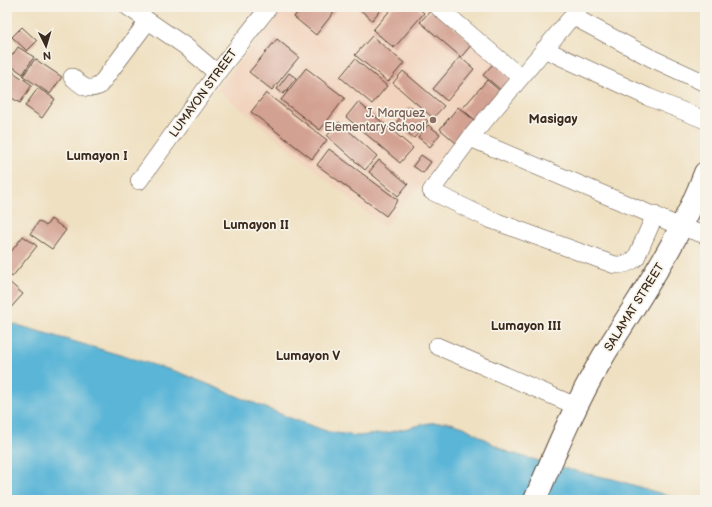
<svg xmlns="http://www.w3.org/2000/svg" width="712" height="507" viewBox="0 0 712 507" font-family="'Balsamiq Sans',sans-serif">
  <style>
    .built { fill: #f2d4be }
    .water { fill: #5ab5d7; stroke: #4a707a }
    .building { fill: #d3a192 }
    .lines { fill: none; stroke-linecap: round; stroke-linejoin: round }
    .minor-casing { stroke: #564536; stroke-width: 18 }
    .primary-casing { stroke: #564536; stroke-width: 24 }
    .minor { stroke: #fff; stroke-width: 17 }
    .primary { stroke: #fff; stroke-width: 22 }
    .education-dot { fill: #8d6e63; stroke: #f7f3e8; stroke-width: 1.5 }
    .labels { text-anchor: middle; stroke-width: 3.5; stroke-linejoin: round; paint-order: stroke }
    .street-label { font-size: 12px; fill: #3b2a1e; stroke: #f7f3e8 }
    .education-label { font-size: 12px; fill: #785e54; stroke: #f7f3e8; text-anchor: end }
    .neighbourhood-label { font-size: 13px; font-weight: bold; fill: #3b2a1e; stroke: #f7f3e8 }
  </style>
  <rect width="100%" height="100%" fill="#f7f3e8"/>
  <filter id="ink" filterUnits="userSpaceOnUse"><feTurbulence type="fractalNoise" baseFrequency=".025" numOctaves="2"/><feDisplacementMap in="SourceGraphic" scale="8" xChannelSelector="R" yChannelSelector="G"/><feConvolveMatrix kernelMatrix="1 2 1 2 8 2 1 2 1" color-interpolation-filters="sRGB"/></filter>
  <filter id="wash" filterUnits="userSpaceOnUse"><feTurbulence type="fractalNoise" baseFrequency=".012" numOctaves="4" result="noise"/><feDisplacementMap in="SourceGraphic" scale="16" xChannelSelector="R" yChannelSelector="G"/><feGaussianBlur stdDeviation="0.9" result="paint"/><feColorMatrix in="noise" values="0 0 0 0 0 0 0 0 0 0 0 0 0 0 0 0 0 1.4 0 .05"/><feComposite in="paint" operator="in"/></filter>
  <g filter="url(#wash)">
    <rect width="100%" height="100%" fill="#efe0c1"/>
    <!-- built -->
    <path class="built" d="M285,7H428L516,78L384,227L217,89Z"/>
    <!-- water -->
    <path class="water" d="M7,322L178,372L293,419L329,432L358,436L386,433L429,423L447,422L464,427L507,452L583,473L613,479L682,500H7Z"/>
    <g id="blocks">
      <!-- building -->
      <path class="building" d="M302,7H338L316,35L294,17Z
        M357,7H383L372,20Z
        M393,7H417L424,13L394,48L373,30Z
        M432,9L473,43L461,57L420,22Z
        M22,27L37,41L27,51L12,37Z
        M372,36L404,63L388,82L355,55Z
        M277,39L299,57L272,90L249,72Z
        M18,47L34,57L23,74L7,63Z
        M460,57L474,69L447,101L433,89Z
        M35,59L62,77L50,94L23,76Z
        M355,59L387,86L372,104L340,77Z
        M494,63L511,78L501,90L483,75Z
        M306,68L345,98L320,130L281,100Z
        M10,70L32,85L20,103L7,95V75Z
        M403,71L444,106L433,118L393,83Z
        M289,73L296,78L283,94L277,89Z
        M487,80L501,92L476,121L462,109Z
        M38,88L55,99L42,118L25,106Z
        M266,93L327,140L312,159L251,112Z
        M358,102L413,148L400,163L346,117Z
        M410,106L428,121L414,138L396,123Z
        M458,107L475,121L456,143L440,129Z
        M339,122L377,156L365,170L327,136Z
        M428,125L440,134L430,147L418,137Z
        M329,149L398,200L386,216L317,165Z
        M421,155L431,162L423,173L413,166Z
        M379,160L408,184L398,196L369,172Z
        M51,219L66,230L52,249L30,234L39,221L46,226Z
        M23,236L37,246L12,277L7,273V257Z
        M8,281L23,294L7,312V283Z"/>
    </g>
  </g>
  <g filter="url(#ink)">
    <use href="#blocks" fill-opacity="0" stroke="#564536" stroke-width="1"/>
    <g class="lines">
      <defs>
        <path id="minor" d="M128,7L185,46L217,73
          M438,7L520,77
          M580,7L470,138L431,191L489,219L615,265C623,265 629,264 636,258L655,215
          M572,16L651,58L705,83
          M544,49L648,97L705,120
          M72,77C82,86 86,91 99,86L148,21
          M470,138L681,227L705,235
          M139,181L217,73L269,7
          M437,346L576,406"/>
        <path id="primary" d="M535,500C556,450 576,402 604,355C640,296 681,239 705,173"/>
      </defs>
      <!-- minor casing -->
      <use href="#minor" class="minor-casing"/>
      <!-- primary casing -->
      <use href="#primary" class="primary-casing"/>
      <!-- minor -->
      <use href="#minor" class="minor"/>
      <!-- primary -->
      <use href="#primary" class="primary"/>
    </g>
  </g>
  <!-- markers -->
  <circle class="education-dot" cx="433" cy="120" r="4"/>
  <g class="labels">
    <!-- street labels -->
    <g class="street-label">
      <text transform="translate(203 93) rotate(-54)" y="4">LUMAYON STREET</text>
      <text transform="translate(634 307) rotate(-58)" y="4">SALAMAT STREET</text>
    </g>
    <!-- education labels -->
    <g class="education-label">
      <text x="425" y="117">J. Marquez<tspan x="425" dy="14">Elementary School</tspan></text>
    </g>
    <!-- neighbourhood labels -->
    <g class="neighbourhood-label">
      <text x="553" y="123">Masigay</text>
      <text x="97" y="160">Lumayon I</text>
      <text x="256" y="229">Lumayon II</text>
      <text x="526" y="330">Lumayon III</text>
      <text x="308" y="360">Lumayon V</text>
    </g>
  </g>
  <!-- margin -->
  <rect width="712" height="507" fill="none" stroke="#f7f3e8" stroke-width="24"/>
  <!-- north arrow -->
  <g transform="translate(46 46) rotate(175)" stroke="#f7f3e8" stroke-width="3" paint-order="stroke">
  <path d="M0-3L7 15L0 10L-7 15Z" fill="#3b2a1e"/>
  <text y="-6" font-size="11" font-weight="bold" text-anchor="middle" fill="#3b2a1e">N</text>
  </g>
</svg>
